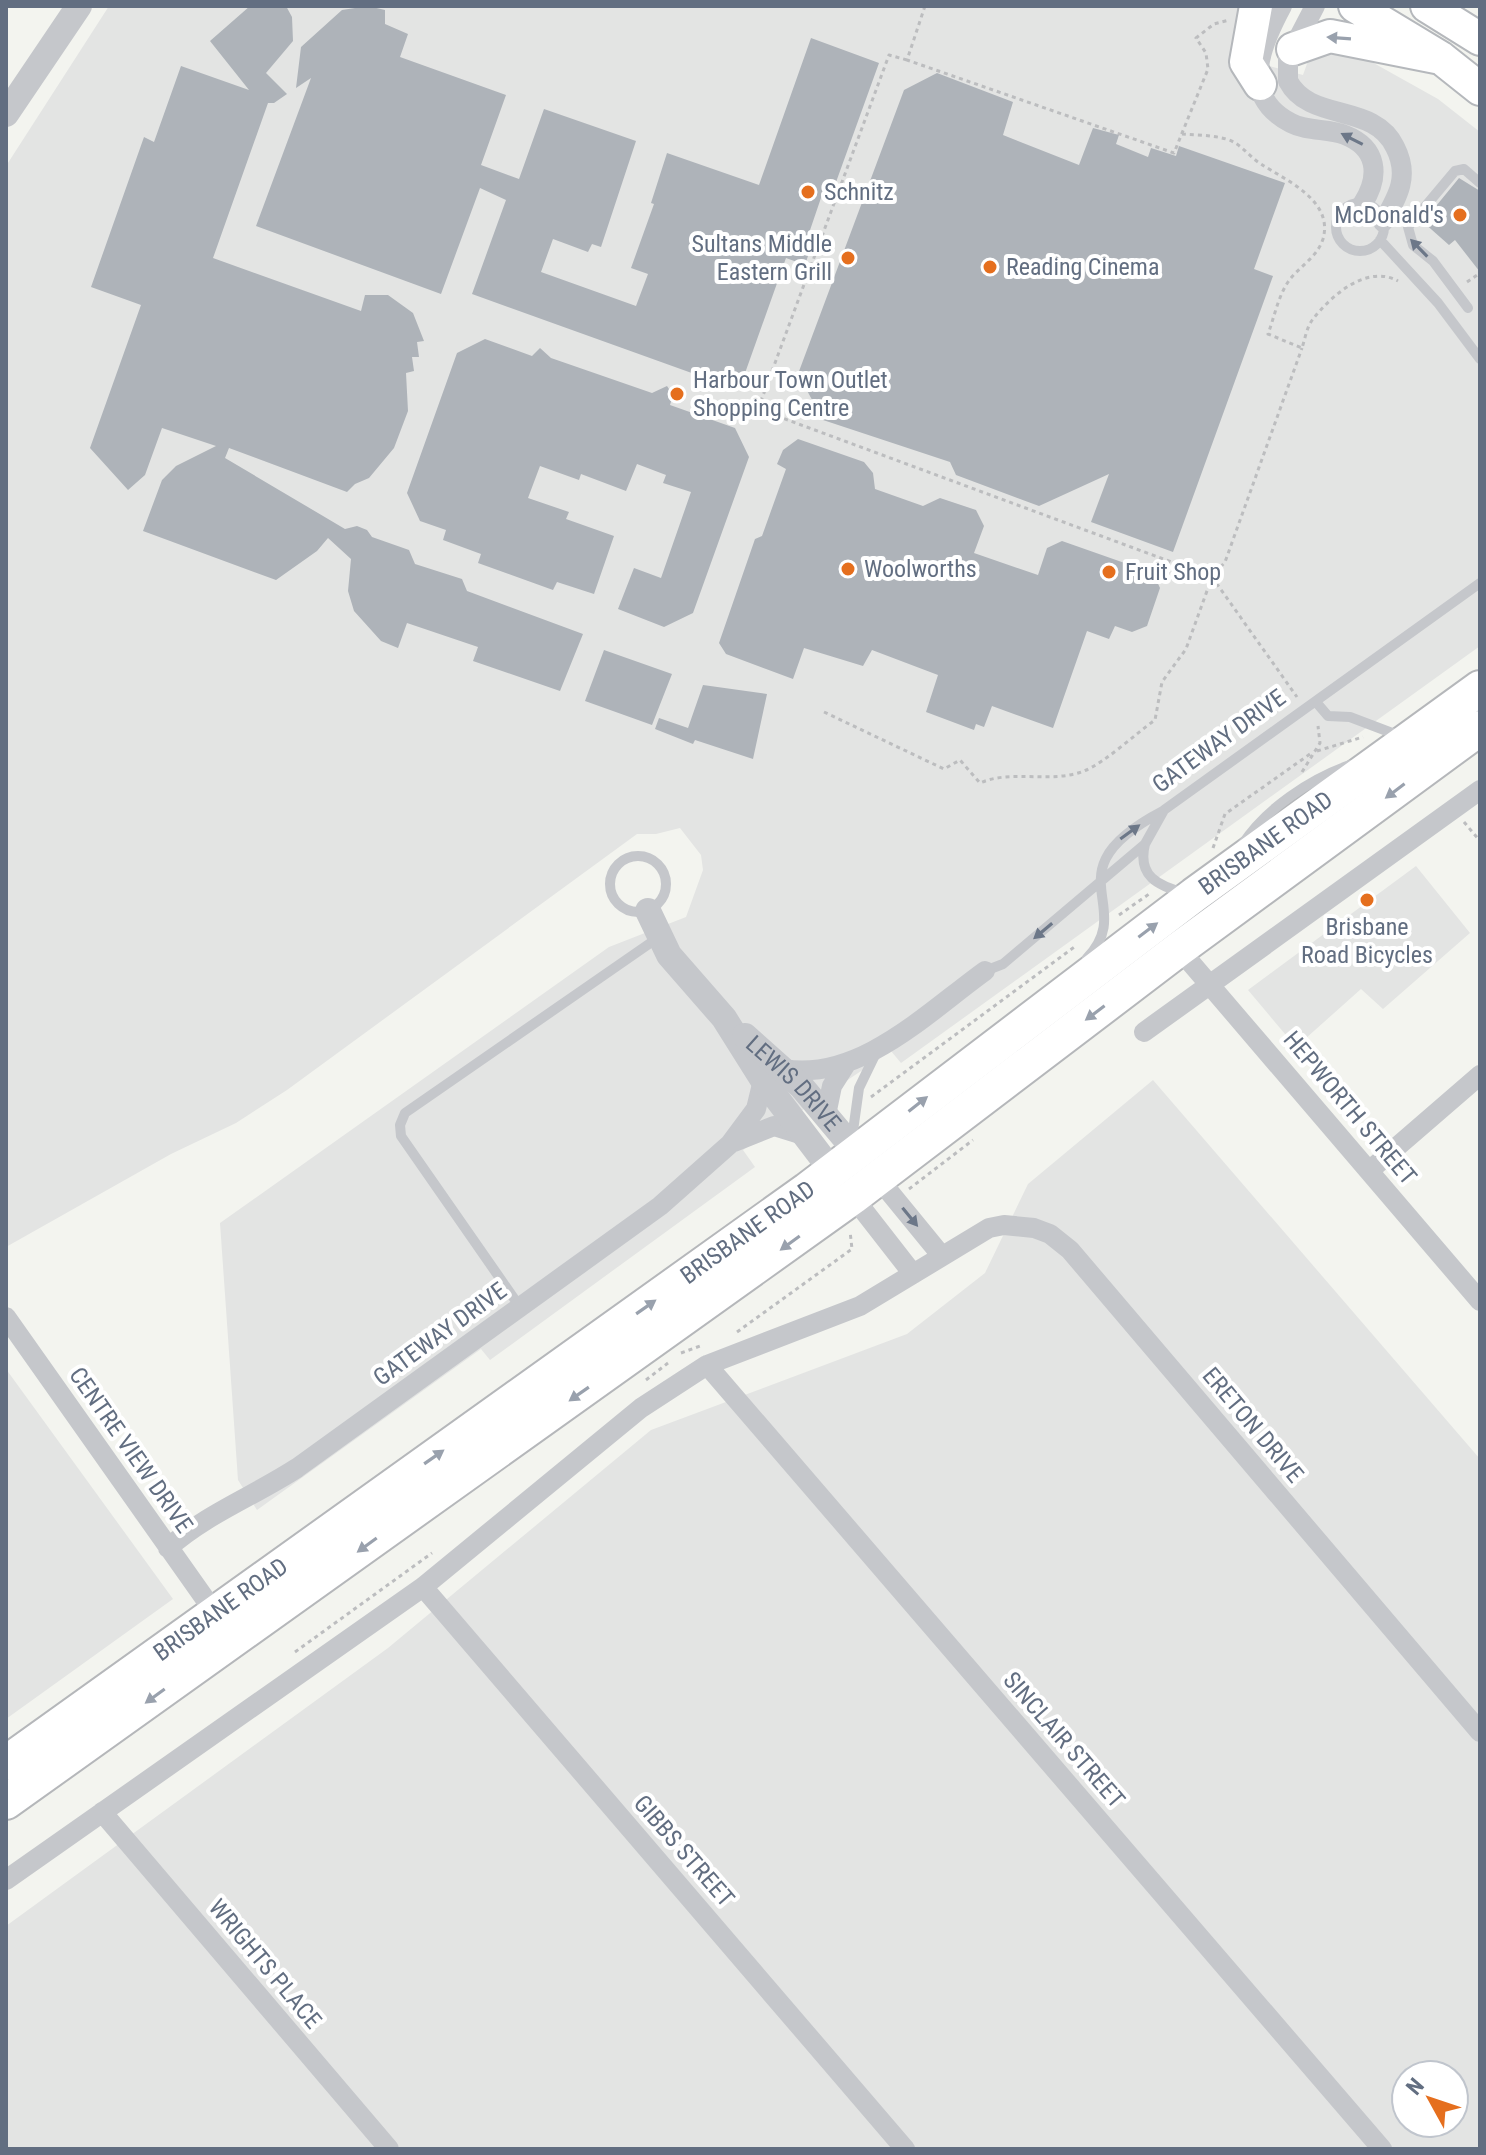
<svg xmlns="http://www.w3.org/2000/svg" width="1486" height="2155" viewBox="0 0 1486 2155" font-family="'Roboto Condensed',sans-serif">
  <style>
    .built { fill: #e3e4e3; fill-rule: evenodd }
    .building { fill: #aeb3b9 }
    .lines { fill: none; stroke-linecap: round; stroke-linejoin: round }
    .primary-casing { stroke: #b5b8bc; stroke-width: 36 }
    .trunk-casing { stroke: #b5b7ba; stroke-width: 38 }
    .path { stroke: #bcbdbf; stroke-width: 3; stroke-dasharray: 4 4; stroke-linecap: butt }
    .service { stroke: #c5c7cb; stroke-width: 10 }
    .minor { stroke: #c5c7cb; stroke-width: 20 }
    .tertiary { stroke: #c5c7cb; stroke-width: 26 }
    .primary { stroke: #fff; stroke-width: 32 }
    .trunk { stroke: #fff; stroke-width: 34 }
    .oneway { fill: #99a1ad }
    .oneway2 { fill: #6c7788 }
    .poi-dot { fill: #e56f1e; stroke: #fff; stroke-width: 3 }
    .labels { text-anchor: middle; stroke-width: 8; stroke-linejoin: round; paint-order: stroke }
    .poi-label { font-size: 24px; fill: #626e81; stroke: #fff; text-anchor: start }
    .street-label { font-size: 24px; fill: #626e81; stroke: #fff }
  </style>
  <rect width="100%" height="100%" fill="#f3f4ef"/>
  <!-- built -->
  <path class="built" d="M109,6H1242L1238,58L1303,75L1308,61L1326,51L1370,61L1438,99L1480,132V646L901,1063L891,1051L743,1150L755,1167L490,1360L481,1349L257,1510L238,1480L220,1223L609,947L686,917L703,870L701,855L680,828L656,834H637L287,1090L236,1123L171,1154L6,1247V166Z
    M1416,866L1470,933L1383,1009L1361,989L1296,1047L1248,990Z
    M1153,1080L1480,1459V2149H6V1926L388,1648L651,1430L907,1334L985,1273L1028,1184ZM1406,2075H1454V2123H1406Z
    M6,1369L173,1599L6,1719Z"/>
  <!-- building -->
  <path class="building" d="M250,6H286L292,17L293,41L266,73L287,94L274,103H268L213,258L361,311L365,295H388L413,313L424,341L417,342L419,357H412L414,371L406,373L408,411L394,448L369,478L355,484L347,492L229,448L225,458L345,529L357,526L367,530L372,537L409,550L415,564L462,579L467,591L583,634L560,691L473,661L478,647L407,623L398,648L381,641L354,611L348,591L351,559L328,538L317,551L276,580L143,531L162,480L176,466L216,446L162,428L145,475L128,490L90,448L141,305L91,287L144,137L154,142L181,66L249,90L210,41Z
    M368,6L385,10V24L408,34L400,57L506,95L481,165L519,179L544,109L636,141L601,247L592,244L588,252L553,239L541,272L636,306L648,274L631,268L654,204L651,203L667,153L759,185L811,38L879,63L831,196L823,192L807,239L813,241L805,265L786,258L739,390L472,294L506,200L480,188L441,294L256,226L311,78L296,88L301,47L342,10Z
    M937,73L1013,102L1003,135L1079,165L1093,128L1119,135L1116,144L1148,157L1151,148L1176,156L1179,146L1285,183L1254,269L1273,276L1173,552L1091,522L1109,474L1039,506L956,475L950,462L823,420L798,374L904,90Z
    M1459,178L1480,191V272L1455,240L1449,245L1423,222Z
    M485,339L532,356L540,348L551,358L652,393L667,386L673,395L670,405L735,428L749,457L693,613L664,627L618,609L634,568L661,578L691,492L663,483L666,475L637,464L626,491L581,474L579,480L540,466L528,498L569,512L566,519L614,536L594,594L557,582L553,590L478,563L481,554L443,540L446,530L420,521L407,493L457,353Z
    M798,439L864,462L873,473L875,489L923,506L940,498L976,510L984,526L974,553L1038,575L1047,548L1062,541L1153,573L1160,588L1147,626L1132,632L1115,626L1109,639L1087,631L1053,728L992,706L984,727L976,724L974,730L926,712L938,675L872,650L863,666L804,648L793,679L726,654L719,643L755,539L762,536L786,469L777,464L783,450Z
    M604,650L672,674L652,725L585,701Z
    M703,685L767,694L753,759L695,740L693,744L655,729L659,718L688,728Z"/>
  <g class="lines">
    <defs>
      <path id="primary" d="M1256,6L1246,62L1260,84
        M1355,6L1441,58L1480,89
        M1427,6L1480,39
        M1293,49L1330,36L1441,58"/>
      <g id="trunk">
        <path id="s2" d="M6,1763L807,1190L1194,895L1480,688"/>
        <path d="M6,1802L853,1197L1179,949L1480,728"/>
      </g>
    </defs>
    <!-- primary casing -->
    <use href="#primary" class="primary-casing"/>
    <!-- trunk casing -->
    <use href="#trunk" class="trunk-casing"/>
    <!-- path -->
    <path class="path" d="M925,6L907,60L1174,153L1208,69L1206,53L1196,38L1214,24L1229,20
      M907,60L889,55L758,409L1212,577L1297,697
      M1182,134C1196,135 1212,135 1226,139C1241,143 1248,156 1261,164C1285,180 1334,200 1323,239C1317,258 1298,267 1288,282C1278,297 1274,318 1268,334L1302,348C1305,339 1307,326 1313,319C1332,295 1367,264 1398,281
      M1467,282L1480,273
      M824,712L944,769L960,760L980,783C1011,769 1051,784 1084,771C1106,762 1135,734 1155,720L1162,682L1186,649L1212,577L1225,562L1302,348
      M1317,751L1363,737
      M1302,772L1320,743L1318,726
      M1464,822L1480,841
      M1213,848L1225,814L1310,754
      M1119,915L1149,894
      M871,1097L1077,945
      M909,1189L973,1140
      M737,1332L852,1249L850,1231
      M681,1353L700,1346
      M6,1357H7
      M646,1380L668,1363
      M295,1652L432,1553"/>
    <!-- service -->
    <path class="service" d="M1336 227a24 24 0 1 1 48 0a24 24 0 1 1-48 0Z
      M1380,240L1438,303L1480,359
      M1468,308L1433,261L1413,245L1408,227L1455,171L1464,169L1480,183
      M1316,702L1328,716L1350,717L1400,736
      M1145,844C1137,876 1158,886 1185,893
      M1242,845C1265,809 1310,779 1350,765
      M610 884a28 28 0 1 1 56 0a28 28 0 1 1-56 0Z
      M1087,958C1138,905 1048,871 1163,811
      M985,971L1003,964L1145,844L1164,810L1480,583
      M852,1138L859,1088L875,1055
      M520,1307L401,1136L400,1125L405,1113L659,937"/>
    <!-- minor -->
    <path class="minor" d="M1282,6C1261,45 1238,96 1291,123C1308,132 1328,128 1345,135C1378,148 1380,176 1363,203
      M1315,6L1288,58V81C1310,123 1374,102 1395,147C1410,176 1398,196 1383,222
      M1179,949L1480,1301
      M1144,1032L1480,790
      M784,1069C859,1082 928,1012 985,971
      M826,1115L832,1086L846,1064
      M734,1142L774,1126L803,1135
      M1369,1171L1480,1075
      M878,1178L941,1255
      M853,1197L913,1274
      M6,1317L215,1613
      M707,1365L1382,2149
      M168,1548C206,1514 254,1496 297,1468L660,1206L730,1144L756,1109L763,1080
      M423,1587L905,2149
      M102,1812L389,2149
      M6,1880L423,1587L641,1408L707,1365L860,1306L989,1228L1004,1225L1034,1228L1050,1234L1070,1250L1480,1732"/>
    <!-- tertiary -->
    <g class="tertiary">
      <path d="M6,114L79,6"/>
      <path d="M648,911L669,955L724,1018L763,1080L842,1184"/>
      <path id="s1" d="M745,1036L801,1086L869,1167"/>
    </g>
    <!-- primary -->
    <use href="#primary" class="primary"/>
    <!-- trunk -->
    <use href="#trunk" class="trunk"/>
  </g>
  <!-- one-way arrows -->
  <defs><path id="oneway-solid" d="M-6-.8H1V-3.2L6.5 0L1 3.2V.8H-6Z" transform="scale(2)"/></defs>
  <g class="oneway">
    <use href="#oneway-solid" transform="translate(1339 38) rotate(-176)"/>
    <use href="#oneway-solid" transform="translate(1395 791) rotate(143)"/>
    <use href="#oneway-solid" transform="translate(1148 930) rotate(-37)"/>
    <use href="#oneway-solid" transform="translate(1095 1013) rotate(143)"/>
    <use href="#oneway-solid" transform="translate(918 1104) rotate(-38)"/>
    <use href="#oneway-solid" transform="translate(790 1243) rotate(144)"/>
    <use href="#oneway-solid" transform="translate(646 1307) rotate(-35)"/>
    <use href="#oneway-solid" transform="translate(579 1394) rotate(145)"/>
    <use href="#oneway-solid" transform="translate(434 1457) rotate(-35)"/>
    <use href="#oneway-solid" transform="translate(367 1545) rotate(144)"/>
    <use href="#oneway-solid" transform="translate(155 1696) rotate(144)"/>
  </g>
  <g class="oneway2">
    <use href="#oneway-solid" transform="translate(1352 139) rotate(-153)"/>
    <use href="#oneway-solid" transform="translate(1419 248) rotate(-134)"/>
    <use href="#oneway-solid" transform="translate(1130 832) rotate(-36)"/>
    <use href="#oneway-solid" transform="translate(1043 931) rotate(140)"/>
    <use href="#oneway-solid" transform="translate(910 1217) rotate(51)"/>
  </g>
  <!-- markers -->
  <g class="poi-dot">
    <circle cx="808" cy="192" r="8"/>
    <circle cx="1460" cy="215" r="8"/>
    <circle cx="848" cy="258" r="8"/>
    <circle cx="990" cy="267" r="8"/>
    <circle cx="677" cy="394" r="8"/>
    <circle cx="848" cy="569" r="8"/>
    <circle cx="1109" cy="572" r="8"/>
    <circle cx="1367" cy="900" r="8"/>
  </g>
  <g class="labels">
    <!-- poi labels -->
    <g class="poi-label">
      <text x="824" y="200">Schnitz</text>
      <text x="1444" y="223" text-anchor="end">McDonald's</text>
      <text x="832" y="252" text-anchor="end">Sultans Middle<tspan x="832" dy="28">Eastern Grill</tspan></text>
      <text x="1006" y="275">Reading Cinema</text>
      <text x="693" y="388">Harbour Town Outlet<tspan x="693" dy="28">Shopping Centre</tspan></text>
      <text x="864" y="577">Woolworths</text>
      <text x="1125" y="580">Fruit Shop</text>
      <text x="1367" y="935" text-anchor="middle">Brisbane<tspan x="1367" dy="28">Road Bicycles</tspan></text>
    </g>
    <!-- street labels -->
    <g class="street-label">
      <text transform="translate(1219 741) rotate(-36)" y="8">GATEWAY DRIVE</text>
      <text dy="8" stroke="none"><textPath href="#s2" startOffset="1560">BRISBANE ROAD</textPath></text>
      <text dy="8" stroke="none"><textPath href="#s1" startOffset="68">LEWIS DRIVE</textPath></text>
      <text transform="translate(1350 1108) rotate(50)" y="8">HEPWORTH STREET</text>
      <text dy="8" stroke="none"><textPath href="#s2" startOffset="912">BRISBANE ROAD</textPath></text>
      <text transform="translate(440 1334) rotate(-36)" y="8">GATEWAY DRIVE</text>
      <text transform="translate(1253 1425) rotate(50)" y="8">ERETON DRIVE</text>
      <text transform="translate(131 1450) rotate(55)" y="8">CENTRE VIEW DRIVE</text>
      <text dy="8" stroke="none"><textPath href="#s2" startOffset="264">BRISBANE ROAD</textPath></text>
      <text transform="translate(1064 1740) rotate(49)" y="8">SINCLAIR STREET</text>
      <text transform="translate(684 1851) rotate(49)" y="8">GIBBS STREET</text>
      <text transform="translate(265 1964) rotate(50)" y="8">WRIGHTS PLACE</text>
    </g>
  </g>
  <!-- border -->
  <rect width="1486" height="2155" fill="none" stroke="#626e81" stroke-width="16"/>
  <!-- north arrow -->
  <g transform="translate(1430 2099) rotate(310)"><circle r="38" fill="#ffffff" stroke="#c0c5cd" stroke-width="2"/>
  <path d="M0-6L14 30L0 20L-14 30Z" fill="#e56f1e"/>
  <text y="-12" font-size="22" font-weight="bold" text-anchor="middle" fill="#626e81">N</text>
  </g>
</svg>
